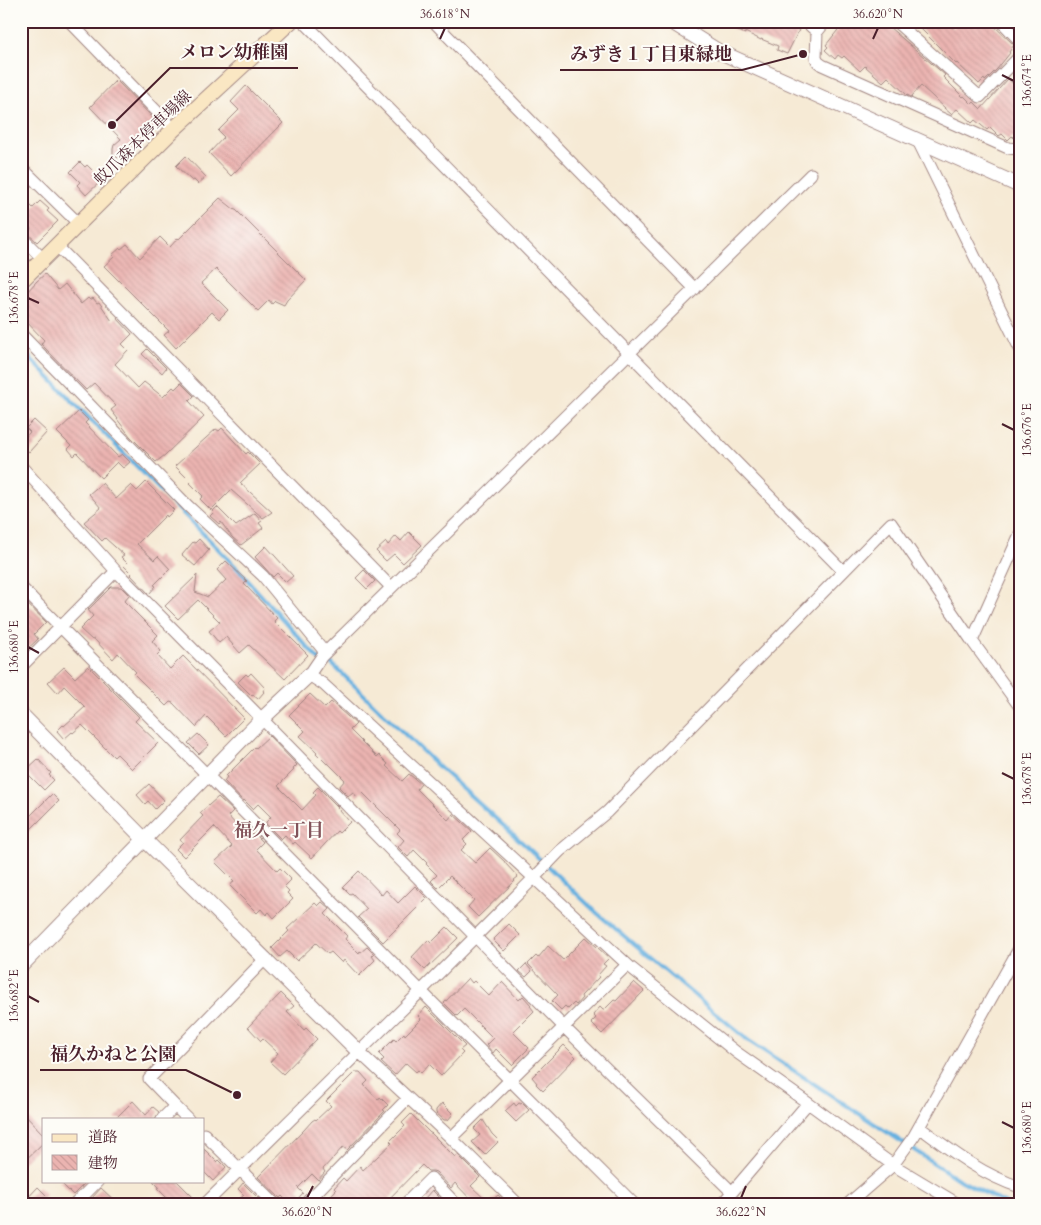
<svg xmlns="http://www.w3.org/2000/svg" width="1041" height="1225" viewBox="0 0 1041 1225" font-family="Cardo,'Noto Serif JP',serif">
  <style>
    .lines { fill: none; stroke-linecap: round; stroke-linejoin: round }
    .stream { stroke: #68b1e0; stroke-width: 4 }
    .building { fill: url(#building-back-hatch) }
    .minor-casing { stroke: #a08480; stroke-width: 13 }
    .tertiary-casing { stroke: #a08480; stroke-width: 16 }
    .secondary-casing { stroke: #a08480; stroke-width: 17 }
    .minor { stroke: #fff; stroke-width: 11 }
    .tertiary { stroke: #fff; stroke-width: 14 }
    .secondary { stroke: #fae7c3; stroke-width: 15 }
    .ticks { fill: none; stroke: #4a1f2b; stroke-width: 2 }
    .labels { text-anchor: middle; stroke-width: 4; stroke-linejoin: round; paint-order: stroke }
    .street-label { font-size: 16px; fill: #4a1f2b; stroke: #fdfcf7 }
    .neighbourhood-label { font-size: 18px; font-weight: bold; fill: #82535a; stroke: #fdfcf7 }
    .leader { fill: none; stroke: #4a1f2b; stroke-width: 2 }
    .callout-dot { fill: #4a1f2b; stroke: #fdfcf7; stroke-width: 2 }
    .callout-label { font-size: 18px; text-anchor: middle; font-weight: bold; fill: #4a1f2b; stroke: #fdfcf7; stroke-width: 4; stroke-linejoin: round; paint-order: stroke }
    .neatline { fill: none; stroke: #4a1f2b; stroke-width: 2 }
    .ticks-label { font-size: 12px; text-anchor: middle; fill: #4a1f2b }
  </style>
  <defs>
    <pattern id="building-back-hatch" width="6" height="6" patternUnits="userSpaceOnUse" patternTransform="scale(1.25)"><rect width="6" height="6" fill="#ebb4b1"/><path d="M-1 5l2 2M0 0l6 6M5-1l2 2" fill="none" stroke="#cb9a98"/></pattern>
  </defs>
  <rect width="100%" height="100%" fill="#fdfcf7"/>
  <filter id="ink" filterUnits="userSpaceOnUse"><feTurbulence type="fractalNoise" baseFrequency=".02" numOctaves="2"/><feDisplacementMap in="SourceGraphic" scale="10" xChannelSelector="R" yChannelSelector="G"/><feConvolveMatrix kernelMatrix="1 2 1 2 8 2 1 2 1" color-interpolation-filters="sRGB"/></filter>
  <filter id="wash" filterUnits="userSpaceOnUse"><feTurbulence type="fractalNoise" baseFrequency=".0096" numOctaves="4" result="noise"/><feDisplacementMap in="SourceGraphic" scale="20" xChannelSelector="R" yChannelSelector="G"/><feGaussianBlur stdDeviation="1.12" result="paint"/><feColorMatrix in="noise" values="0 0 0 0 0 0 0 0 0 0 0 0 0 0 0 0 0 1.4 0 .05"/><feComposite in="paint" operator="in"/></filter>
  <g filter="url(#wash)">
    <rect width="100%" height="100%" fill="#f6ead5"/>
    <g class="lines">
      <!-- stream -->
      <path class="stream" d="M21,349L236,567L318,659L331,663L440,768L526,846L597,913L671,976L749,1041L958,1179L1006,1204"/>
    </g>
    <g id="blocks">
      <!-- building -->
      <path class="building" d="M716,21H779L799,30L787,54L777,50L778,46L761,39V40L745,32V34Z
        M845,21H882L945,75L943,77L963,97L964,96L972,104L974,102L981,109L1008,79L1013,84L1020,77V132L1014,138L1012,136L1008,140L1002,134L999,136L990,127L987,130L975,120L972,123L957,109L951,114L944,108H945L921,86L911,97L907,95L888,77L883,82L865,66L860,71L844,56L842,58L838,55L835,59L825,50L828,47L826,45Z
        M913,21H946L953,28L959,21H989L1014,45L1009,52L1010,53L997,69L985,81L984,79L979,84L957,63L956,64Z
        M116,80L160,125L148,137L147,135L123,157L118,158L113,154V149L114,145L121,139L90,107Z
        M246,86L283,123L231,176L209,153L224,137L218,131L239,110L231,102Z
        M186,156L206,177L198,184L194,180L192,181L176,166Z
        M80,162L85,167L87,165L102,180L86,195L77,185L80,182L70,172Z
        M21,196L33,208L40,201L49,209L47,211L58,221L37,242L27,233L31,229L21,219Z
        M220,198L235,210H236L306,280L287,300L284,305L275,301L272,304L269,300L258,311L216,269L201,283L228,310L219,319L212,312L176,348L164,335L169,331L104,266L114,257L112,255L120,248L121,249L127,244L140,258L160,237L170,247L178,238L179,239Z
        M45,274L58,290L65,284L81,304L88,298L90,300L93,298L97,303L99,302L112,321L116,317L132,334L122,344L128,350L115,364L138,388L144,382L163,397L173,387L175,389L181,383L194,396L189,401L204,417L165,455L156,462L130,436L117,419H118L111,410L116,406L94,383L86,390L41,344L44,340L21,316V301L27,296L25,294L37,281Z
        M147,349L166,368L162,373L142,354Z
        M79,411L88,420L85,423L118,457L122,454L130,462L123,468L117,462L101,478L77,453L74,456L68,449L71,446L57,432Z
        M34,420L47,432L29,452L21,445V442L30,432L26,428Z
        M222,428L246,454L248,452L260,464L240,483L272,512L263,518L231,490L211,510L200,499L203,496L190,483L191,482L175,466L216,429L219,431Z
        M146,482L174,510L167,517L166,515L137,544L154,560L158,556L170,569L154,585L156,586L149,594L131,575L132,574L124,566L127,563L121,557L124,555L105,538L102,541L84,522L101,508L89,494L102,483L116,499L131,485L137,491Z
        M217,507L236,526L255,513L262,521L259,523L263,528L241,545L232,537L221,522L219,524L210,516L214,512L213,511Z
        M409,532L422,545L403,563L394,554L386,561L376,551L386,542L388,545L396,536L401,541Z
        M199,539L209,550L195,566L182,555L193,542L195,543Z
        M266,546L293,576L286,582L277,573L273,577L255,557Z
        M226,561L247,581L244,584L277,618L274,621L308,655L285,679L249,645L240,653L226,637L219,643L209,631L220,622L198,600L178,619L165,606L197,575L195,592L208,597L226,580L217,570Z
        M364,570L375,581L367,589L356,578Z
        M111,587H121L129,595L124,601L158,635L152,641L161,651L157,655L170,669L183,656L244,718L226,736L206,716L196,727L173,703L170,702L166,706L134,674L136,672L118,653L113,659L94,639L92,640L80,629L93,616L88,610Z
        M21,598L46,622L34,634L38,639L21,655Z
        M88,666L139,717L135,721L158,743L132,769L117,754L114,757L82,725L73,733L72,732L64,739L57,731L63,725L64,726L85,707L64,686L58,693L48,682L64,667L75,678Z
        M251,673L265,688L263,691L264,692L258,699L253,695L252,696L238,682L246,674L248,676Z
        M310,694L325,708L331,702L356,724L350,730L377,757L379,755L388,764L386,766L402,781L409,774L421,784L417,789L448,820L453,814L472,831L463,840L467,844L461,850L475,863L490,848L505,862V863L518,877L514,880L515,881L478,917L468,907L474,900L450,876L438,888L431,881L437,875L426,864L427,863L414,850L408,857L398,847L404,840L397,833L400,830L362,792L357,797L353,792L348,796L339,787L345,780L328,763L327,764L316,753L317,752L300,736L305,731L289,715Z
        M198,734L209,745L199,754L188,743Z
        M269,736L297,765L293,769L294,770L278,786L302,810L316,795L313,792L318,787L338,807L337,808L350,822L339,833L337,831L312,858L295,842L293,844L285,835L281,839L266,824V822L271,817L258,804L253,809L244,800L243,801L224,781L227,777L226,776L255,747L256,748Z
        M38,759L51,773L49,775L54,780L44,790L25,771Z
        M149,784L164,800L155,809L148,801L145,804L137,795Z
        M52,794L59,801L21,839V825Z
        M218,797L233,811L228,816L248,838L253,834L254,835L255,834L263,842L256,849L277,871L280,868L291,879L284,886L289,891L287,893L293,899L274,918L269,912L266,915L261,909L257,913L230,886L234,881L215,862L232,846L214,827L184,857L176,849L183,842L180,840L203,816L200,813Z
        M359,871L382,895L386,890L398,903L415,886L427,898L383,942L358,917L367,909L352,893L350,894L343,887Z
        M322,902L330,909L325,914L347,936L345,939L359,953L360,951L361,952L367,947L374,954L372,956L375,960L359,976L344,960L342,963L331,952L328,954L316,943L297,961L287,951L280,957L272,948L289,931L287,929L315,903L318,906Z
        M509,924L520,935L504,951L493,940Z
        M447,927L458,938L425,970L412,957L428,940L431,943Z
        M586,937L609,958L603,964L606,966L598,975L599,977L581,996L582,998L576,1005L574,1003L568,1009L565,1006L561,1010L552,1001L558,995L528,964L536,956L538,958L548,946L563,960Z
        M526,964L532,971L526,977L519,971Z
        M468,978L472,983L474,981L489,996L502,982L519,1000L523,996L531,1005L530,1006L534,1011L513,1032L529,1048L512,1065L496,1049L493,1053L486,1045L493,1038L464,1009L457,1016L444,1003Z
        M634,982L644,991L602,1034L591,1023L596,1018L593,1015L600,1007L603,1010H604L614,1000L616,1001Z
        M281,993L294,1006L287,1012L304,1030L306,1028L317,1039L283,1074L270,1062L278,1053L263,1039L261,1041L248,1027Z
        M426,1007L465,1046L460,1050L463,1053L441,1076L429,1064L421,1073L418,1070L416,1072L406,1063L395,1075L381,1062L384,1059L379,1054L394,1039L396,1041L404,1033L405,1035L421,1019L418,1016Z
        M564,1045L576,1057L543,1091L536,1084L537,1083L532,1077Z
        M355,1072H360L368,1081L364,1085L378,1100L380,1097L388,1105L383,1110L385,1111L347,1150L343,1147L323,1169L325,1172L318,1180L312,1174L298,1188L303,1193L293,1204H290L282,1196L280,1198L258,1177L304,1130L312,1121L315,1119L316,1120L331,1106L326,1101Z
        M133,1101L146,1115L153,1107L159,1112L155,1119H115Z
        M442,1103L453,1114L448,1120H444L436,1113V1110Z
        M514,1103L516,1106L519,1103L521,1104L522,1103L529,1110L516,1122L505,1111Z
        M21,1111L44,1135V1142L21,1164Z
        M411,1114L430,1133H431L455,1157L458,1155L480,1177L471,1186L489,1203L498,1195L507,1204H475L455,1183L451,1188L436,1172L433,1171H428L422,1165L384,1204H323L336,1190L334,1188L343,1178L346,1181L360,1166L363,1170L392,1143L390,1141L405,1126L402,1123Z
        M483,1120L492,1134L499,1141L485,1155L472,1142L480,1135L474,1129Z
        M204,1149L217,1162L219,1160L226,1167L213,1181L204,1172Z
        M59,1181H87L73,1195Z
        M153,1181H177L194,1198L188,1204H173L157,1188L159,1187Z
        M243,1183L261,1201L258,1204H234L244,1195L238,1189Z
        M38,1187L46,1195L37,1204H22Z
        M101,1188L118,1204H98L92,1198Z
        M432,1190L441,1199L436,1204H431L425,1198Z"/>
    </g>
  </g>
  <g filter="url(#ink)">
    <use href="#blocks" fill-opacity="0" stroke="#a08480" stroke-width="1"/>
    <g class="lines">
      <defs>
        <path id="minor" d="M69,21L174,129
          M303,21L843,571
          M433,21L695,289
          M805,21L817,32
          M826,21L817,32L816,58L818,62L822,65L1008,148C1013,149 1016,149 1020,145
          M895,21L980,97L1020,56
          M1001,21L1020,41
          M918,141L1020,349
          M21,167L79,224
          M811,174L322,656L309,675L323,684L534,878L560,851L607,812L891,523L972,641L1020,707
          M21,237L43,259
          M57,246L391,587
          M21,334L188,506L263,576L325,652
          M21,466L116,571L262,719L564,1027L732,1192
          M21,587L421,991L634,1204
          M972,641L1020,534
          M21,667L116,571
          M359,1052L451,1138L518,1204
          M175,1106L188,1119
          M162,1119L175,1106L149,1079L266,958
          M919,1127C950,1150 982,1175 1020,1187
          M204,1134L275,1204
          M451,1138L627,965
          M75,1204L98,1181
          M205,1204L421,991L534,878L630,967L736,1052L808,1103L893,1165L958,1204
          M305,1204L408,1098
          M405,1204L431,1178L456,1204
          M722,1204L808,1103
          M848,1204L893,1165L914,1136L1020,947"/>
        <path id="tertiary" d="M670,21L718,51L1020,186
          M21,714L144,839L359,1052
          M21,966L262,719L309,675"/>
        <path id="secondary" d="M21,281L174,129L291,21"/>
      </defs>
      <!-- minor casing -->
      <use href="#minor" class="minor-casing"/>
      <!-- tertiary casing -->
      <use href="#tertiary" class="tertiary-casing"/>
      <!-- secondary casing -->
      <use href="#secondary" class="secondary-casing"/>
      <!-- minor -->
      <use href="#minor" class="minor"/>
      <!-- tertiary -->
      <use href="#tertiary" class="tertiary"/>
      <!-- secondary -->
      <use href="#secondary" class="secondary"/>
    </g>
  </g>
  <!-- ticks -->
  <path class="ticks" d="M440,39L445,28M873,39L878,28M1002,75L1014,81M28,298L39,303M1002,424L1014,430M28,647L39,653M1002,773L1014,779M28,996L39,1002M1002,1122L1014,1128M307,1198L313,1186M741,1198L746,1186"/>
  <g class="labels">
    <!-- street labels -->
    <g class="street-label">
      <text transform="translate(142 137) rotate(-44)" y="6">蚊爪森本停車場線</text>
    </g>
    <!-- neighbourhood labels -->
    <g class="neighbourhood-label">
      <text x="279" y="836">福久一丁目</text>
    </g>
  </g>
  <!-- callouts -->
  <path class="leader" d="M112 125L170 68H298M803 54L742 70H560M237 1095L186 1070H40"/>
  <g class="callout-dot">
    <circle cx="112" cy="125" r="5"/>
    <circle cx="803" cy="54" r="5"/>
    <circle cx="237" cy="1095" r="5"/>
  </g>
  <g class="callout-label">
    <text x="234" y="58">メロン幼稚園</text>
    <text x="651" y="60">みずき１丁目東緑地</text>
    <text x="113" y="1060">福久かねと公園</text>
  </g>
  <!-- margin -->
  <rect width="1041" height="1225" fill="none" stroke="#fdfcf7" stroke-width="55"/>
  <!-- legend -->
  <rect x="42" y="1118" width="162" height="65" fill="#fdfcf7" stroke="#b5a4a5"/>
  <rect x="52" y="1134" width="25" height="8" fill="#fae7c3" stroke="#b5a4a5"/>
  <text x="88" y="1142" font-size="15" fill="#4a1f2b">道路</text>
  <rect x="52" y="1155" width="25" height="15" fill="url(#building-back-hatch)" stroke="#b5a4a5"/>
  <text x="88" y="1168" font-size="15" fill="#4a1f2b">建物</text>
  <rect x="28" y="28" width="986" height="1170" class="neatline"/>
  <g class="ticks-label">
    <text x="445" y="18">36.618°N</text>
    <text x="878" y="18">36.620°N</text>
    <text transform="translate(1027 81) rotate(-90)" y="4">136.674°E</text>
    <text transform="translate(14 298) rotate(-90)" y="4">136.678°E</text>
    <text transform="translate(1027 430) rotate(-90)" y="4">136.676°E</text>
    <text transform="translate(14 647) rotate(-90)" y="4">136.680°E</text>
    <text transform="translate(1027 779) rotate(-90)" y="4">136.678°E</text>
    <text transform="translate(14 996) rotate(-90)" y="4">136.682°E</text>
    <text transform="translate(1027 1128) rotate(-90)" y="4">136.680°E</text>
    <text x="307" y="1216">36.620°N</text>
    <text x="741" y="1216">36.622°N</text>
  </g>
</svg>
